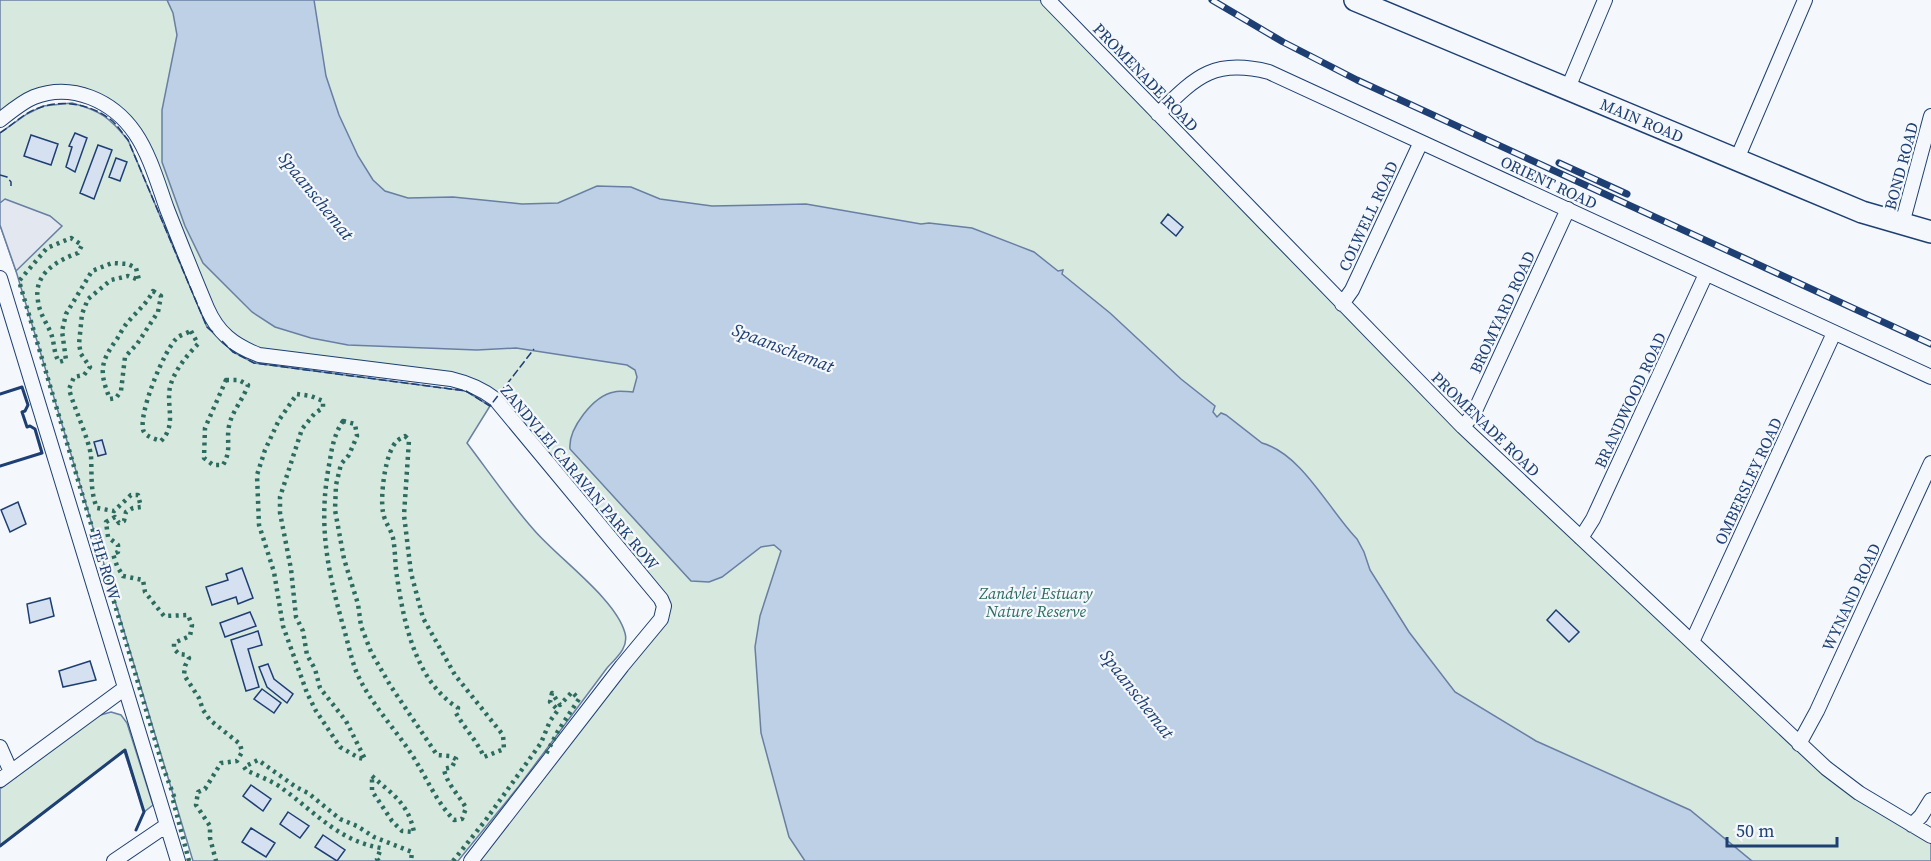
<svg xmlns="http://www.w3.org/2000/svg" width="1931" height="861" viewBox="0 0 1931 861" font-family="'Source Serif 4',serif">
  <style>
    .green { fill: #d7e8df; stroke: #687fa3; stroke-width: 1.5 }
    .parking { fill: #e3e8f0; stroke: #687fa3; stroke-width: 1.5 }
    .water { fill: #bed0e5; stroke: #687fa3; stroke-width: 1.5 }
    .building { fill: #d5e0f0; stroke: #1d3f73; stroke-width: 1.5 }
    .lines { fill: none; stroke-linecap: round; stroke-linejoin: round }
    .street-casing { stroke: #1d3f73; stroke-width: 16 }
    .primary-casing { stroke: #1d3f73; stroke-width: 24 }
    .street { stroke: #f4f7fb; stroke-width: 14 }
    .primary { stroke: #f4f7fb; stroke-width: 21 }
    .rail-casing { stroke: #1d3f73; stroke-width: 7 }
    .rail { stroke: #f4f7fb; stroke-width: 4.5; stroke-dasharray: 14; stroke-linecap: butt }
    .hedge { stroke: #2c6c60; stroke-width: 4.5; stroke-dasharray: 3 4.5; stroke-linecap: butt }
    .fence { stroke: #1d3f73; stroke-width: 1.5; stroke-dasharray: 8 3; stroke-linecap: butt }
    .wall { stroke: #1d3f73; stroke-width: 3 }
    .labels { text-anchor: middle; stroke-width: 4.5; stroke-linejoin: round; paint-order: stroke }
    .street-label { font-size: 16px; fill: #1d3f73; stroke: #f4f7fb }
    .park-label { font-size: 16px; font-style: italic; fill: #2c6c60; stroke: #f4f7fb }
    .water-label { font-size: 18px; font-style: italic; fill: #1d3f73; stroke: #f4f7fb }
  </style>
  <rect width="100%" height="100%" fill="#f4f7fb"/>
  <!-- green -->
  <path class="green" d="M0,0H1048L1342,304L1799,744L1931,836V861H476L668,618L475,385L264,356L223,331L155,165L107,104L49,93L0,120Z
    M72,103C101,111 109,117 128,140L207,327L233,352L254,363L466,391L490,406L467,443C489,472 510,503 534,530C558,558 616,599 625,633C629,648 616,658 607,668L519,786L458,861H193L16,271L0,225V133L27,114L43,106Z
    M111,712L121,715L127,723L153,805L144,812L124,751L0,846V789L97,716Z"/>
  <!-- parking -->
  <path class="parking" d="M5,199L50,216L62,226L16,271L0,225V203Z"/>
  <!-- water -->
  <path class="water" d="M167,0H314L326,76L339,115L358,156L373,180L385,191L408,198L453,197L522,204L558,203L597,186L631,187L660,199L712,206L806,204L921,224L929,223L972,228L1034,252L1058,271L1063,270L1062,274L1110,313L1181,379L1215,406L1213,412L1217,417L1221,413L1226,415L1262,443C1302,454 1329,510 1357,539L1364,552L1370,570L1409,632L1455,692L1536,741L1690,810L1752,861H805L789,837L761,733L755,647L760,616L781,551L774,545L761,547L722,577L709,582L691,581L570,449C568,429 593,396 614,392C619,390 627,392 633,392L637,377L635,370L627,365L516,348L477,350L348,345L311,338L275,327L252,312L203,263L185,226L162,162V110L177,35L173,13Z"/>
  <!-- building -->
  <path class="building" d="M75,133L87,138L75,172L66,167L72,147L69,146Z
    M31,135L58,144L51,165L24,156Z
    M98,145L112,150L94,199L80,193Z
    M116,158L127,162L120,181L109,177Z
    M1168,214L1183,227L1176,236L1161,223Z
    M102,440L106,454L98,456L94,442Z
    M18,502L26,524L10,532L1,510Z
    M242,568L253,598L238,604L236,597L212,605L206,587L228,580L226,574Z
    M50,598L54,616L30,623L27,604Z
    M1556,610L1579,632L1569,642L1547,620Z
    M250,612L256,626L225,637L220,623Z
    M258,631L262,645L248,649L259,687L246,691L231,640Z
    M90,661L96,680L63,687L59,671Z
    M268,664L274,679L293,694L287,703L267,687L259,667Z
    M262,689L281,703L274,713L254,699Z
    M251,785L271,799L263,811L243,796Z
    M288,812L309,826L300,838L280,824Z
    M251,828L275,843L266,857L242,842Z
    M323,835L345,850L337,861L315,847Z"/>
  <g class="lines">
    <defs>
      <path id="street" d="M1048,0L1463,427L1826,768L1859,793L1931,836
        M1568,88L1605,0
        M1158,114C1196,77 1213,58 1269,72L1931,377
        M0,120C10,112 22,102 34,97C72,82 113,101 135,133C150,155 158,184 167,209C180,242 193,275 207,308C218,333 233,345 259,355L451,379C468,383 482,389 495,399L661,599L664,606L661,619L622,666L471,861
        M1737,159L1805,0
        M1902,224L1931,116
        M0,278L178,861
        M1342,304L1352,290L1421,142
        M1463,427L1474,413L1568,209
        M1581,538L1593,519L1706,274
        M1692,642L1834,333
        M1799,744L1817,711L1931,463
        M0,747L11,772
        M0,780L125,688
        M1912,825L1921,816L1931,800
        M114,861L167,825"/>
      <path id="primary" d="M1355,0L1862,212L1931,232"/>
    </defs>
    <!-- street casing -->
    <use href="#street" class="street-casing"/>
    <!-- primary casing -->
    <use href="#primary" class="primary-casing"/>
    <!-- street -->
    <use href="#street" class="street"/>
    <!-- primary -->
    <use href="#primary" class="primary"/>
    <defs>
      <path id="rail" d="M1212,0L1283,42L1357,80L1931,344
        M1559,163L1627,194"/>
    </defs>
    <!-- rail casing -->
    <use href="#rail" class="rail-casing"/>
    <!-- rail -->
    <use href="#rail" class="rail"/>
    <!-- hedge -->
    <path class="hedge" d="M153,291L161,296L158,312L137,344L125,357L121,391L116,398L110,399C99,372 100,362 117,339C120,334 123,328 127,323C136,312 147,304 153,291Z
      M191,331L198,344C187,355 174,371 170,387C166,407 177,425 161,441C155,439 147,437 144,432C136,418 165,347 178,337C181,335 187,333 191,331Z
      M226,380H239L248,385C243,400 232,411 229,426C226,441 232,450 223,465H213L204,458L205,428Z
      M297,394L311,396L323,401V408L315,413L302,429L280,497V513L291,569L296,617L303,631L307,655L315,669L320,688L346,721L365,759L359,758L340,747L316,711L307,693L283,626L274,572L259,525L257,475L265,450L279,420Z
      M343,421L355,424L357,436L349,455L341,464L336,485L335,510L344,559L358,604L361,626L371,652L390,685L437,755L450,756L456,759L452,767L444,769C446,783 459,795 466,808L462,819L454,820C435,800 427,778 412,755C394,727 369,702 356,671C350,655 347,638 342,622C326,564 318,520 330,460C332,446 335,433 343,421Z
      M405,436L409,440L404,515L411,573L423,618L455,675L503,735L504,749L484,757C477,741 465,729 456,713L458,708C414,680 403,619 396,570C395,559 395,548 393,538C391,529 384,521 383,512C380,497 385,452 397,441C399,439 402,438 405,436Z
      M372,776C393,795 408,803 414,832L402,831L392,821L372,791Z
      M189,861L173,800L175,799L163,767L19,281L47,248L71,238L82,245L78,253C56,261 33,274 38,301C39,312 46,322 50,331C55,342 53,352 59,362L66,360L62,331L66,314L92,271L112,263L128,264L136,268L139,280L128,276L111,280L88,299L82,314L79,344L81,354L90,367L84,375L74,377L69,389C74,408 89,439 91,456C92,474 90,491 97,508L114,511L131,495H138L141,507L133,508L126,512L124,521L119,523L115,517L106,522L108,537L118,545V552L113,554L117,566L123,576L143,580L145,592L164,616L188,615L192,625L190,636L174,643V649L179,654L187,655L189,658L185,666L184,675L199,698L203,710L210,720L240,744L242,752L237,761L221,763L205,789L198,792L196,805L210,826V838L216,861
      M379,861L377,859L381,848C339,841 316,813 283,789C273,781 258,776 246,770L244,767L258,760L296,787L308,793L340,819L357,826L374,837L412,852L411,861
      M453,861L485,821L541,743L550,721L558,710L550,702L552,693L560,705L572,692L579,699L558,731L545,756"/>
    <!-- fence -->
    <path class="fence" d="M0,133C9,127 17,120 26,114C52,98 86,101 110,119C117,124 122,133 128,140L207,327L213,332
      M0,175L7,177L11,182V186
      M222,341L233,352L254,363L466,391L490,406L534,349"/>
    <!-- wall -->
    <path class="wall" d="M0,394L22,387L28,405L25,411L22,412L27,427L30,426L35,429L42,453L0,466
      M0,846L125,750L144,812L136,830"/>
  </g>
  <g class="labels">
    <!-- street labels -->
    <g class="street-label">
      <text transform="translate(1146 77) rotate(46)" y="6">PROMENADE ROAD</text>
      <text transform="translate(1642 120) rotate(23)" y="6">MAIN ROAD</text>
      <text transform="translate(1901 166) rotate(-75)" y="6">BOND ROAD</text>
      <text transform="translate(1549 182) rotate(25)" y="6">ORIENT ROAD</text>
      <text transform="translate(1368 216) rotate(-65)" y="6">COLWELL ROAD</text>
      <text transform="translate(1502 312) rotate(-65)" y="6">BROMYARD ROAD</text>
      <text transform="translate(1630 400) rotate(-65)" y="6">BRANDWOOD ROAD</text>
      <text transform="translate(1486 424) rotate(44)" y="6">PROMENADE ROAD</text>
      <text transform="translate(580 477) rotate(50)" y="6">ZANDVLEI CARAVAN PARK ROW</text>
      <text transform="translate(1748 481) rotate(-65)" y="6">OMBERSLEY ROAD</text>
      <text transform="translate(105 565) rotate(73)" y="6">THE ROW</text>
      <text transform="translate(1851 597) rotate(-65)" y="6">WYNAND ROAD</text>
    </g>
    <!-- park labels -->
    <g class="park-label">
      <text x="1036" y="599">Zandvlei Estuary<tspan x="1036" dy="18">Nature Reserve</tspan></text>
    </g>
    <!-- water labels -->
    <g class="water-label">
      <text transform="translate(316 196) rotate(51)" y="6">Spaanschemat</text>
      <text transform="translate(783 348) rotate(21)" y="6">Spaanschemat</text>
      <text transform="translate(1137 694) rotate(52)" y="6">Spaanschemat</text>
    </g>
  </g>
  <!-- scale -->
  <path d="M1727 837v9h110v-9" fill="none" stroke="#1d3f73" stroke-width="3"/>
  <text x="1736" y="837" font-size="18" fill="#1d3f73" stroke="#f4f7fb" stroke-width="4.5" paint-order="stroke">50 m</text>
</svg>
